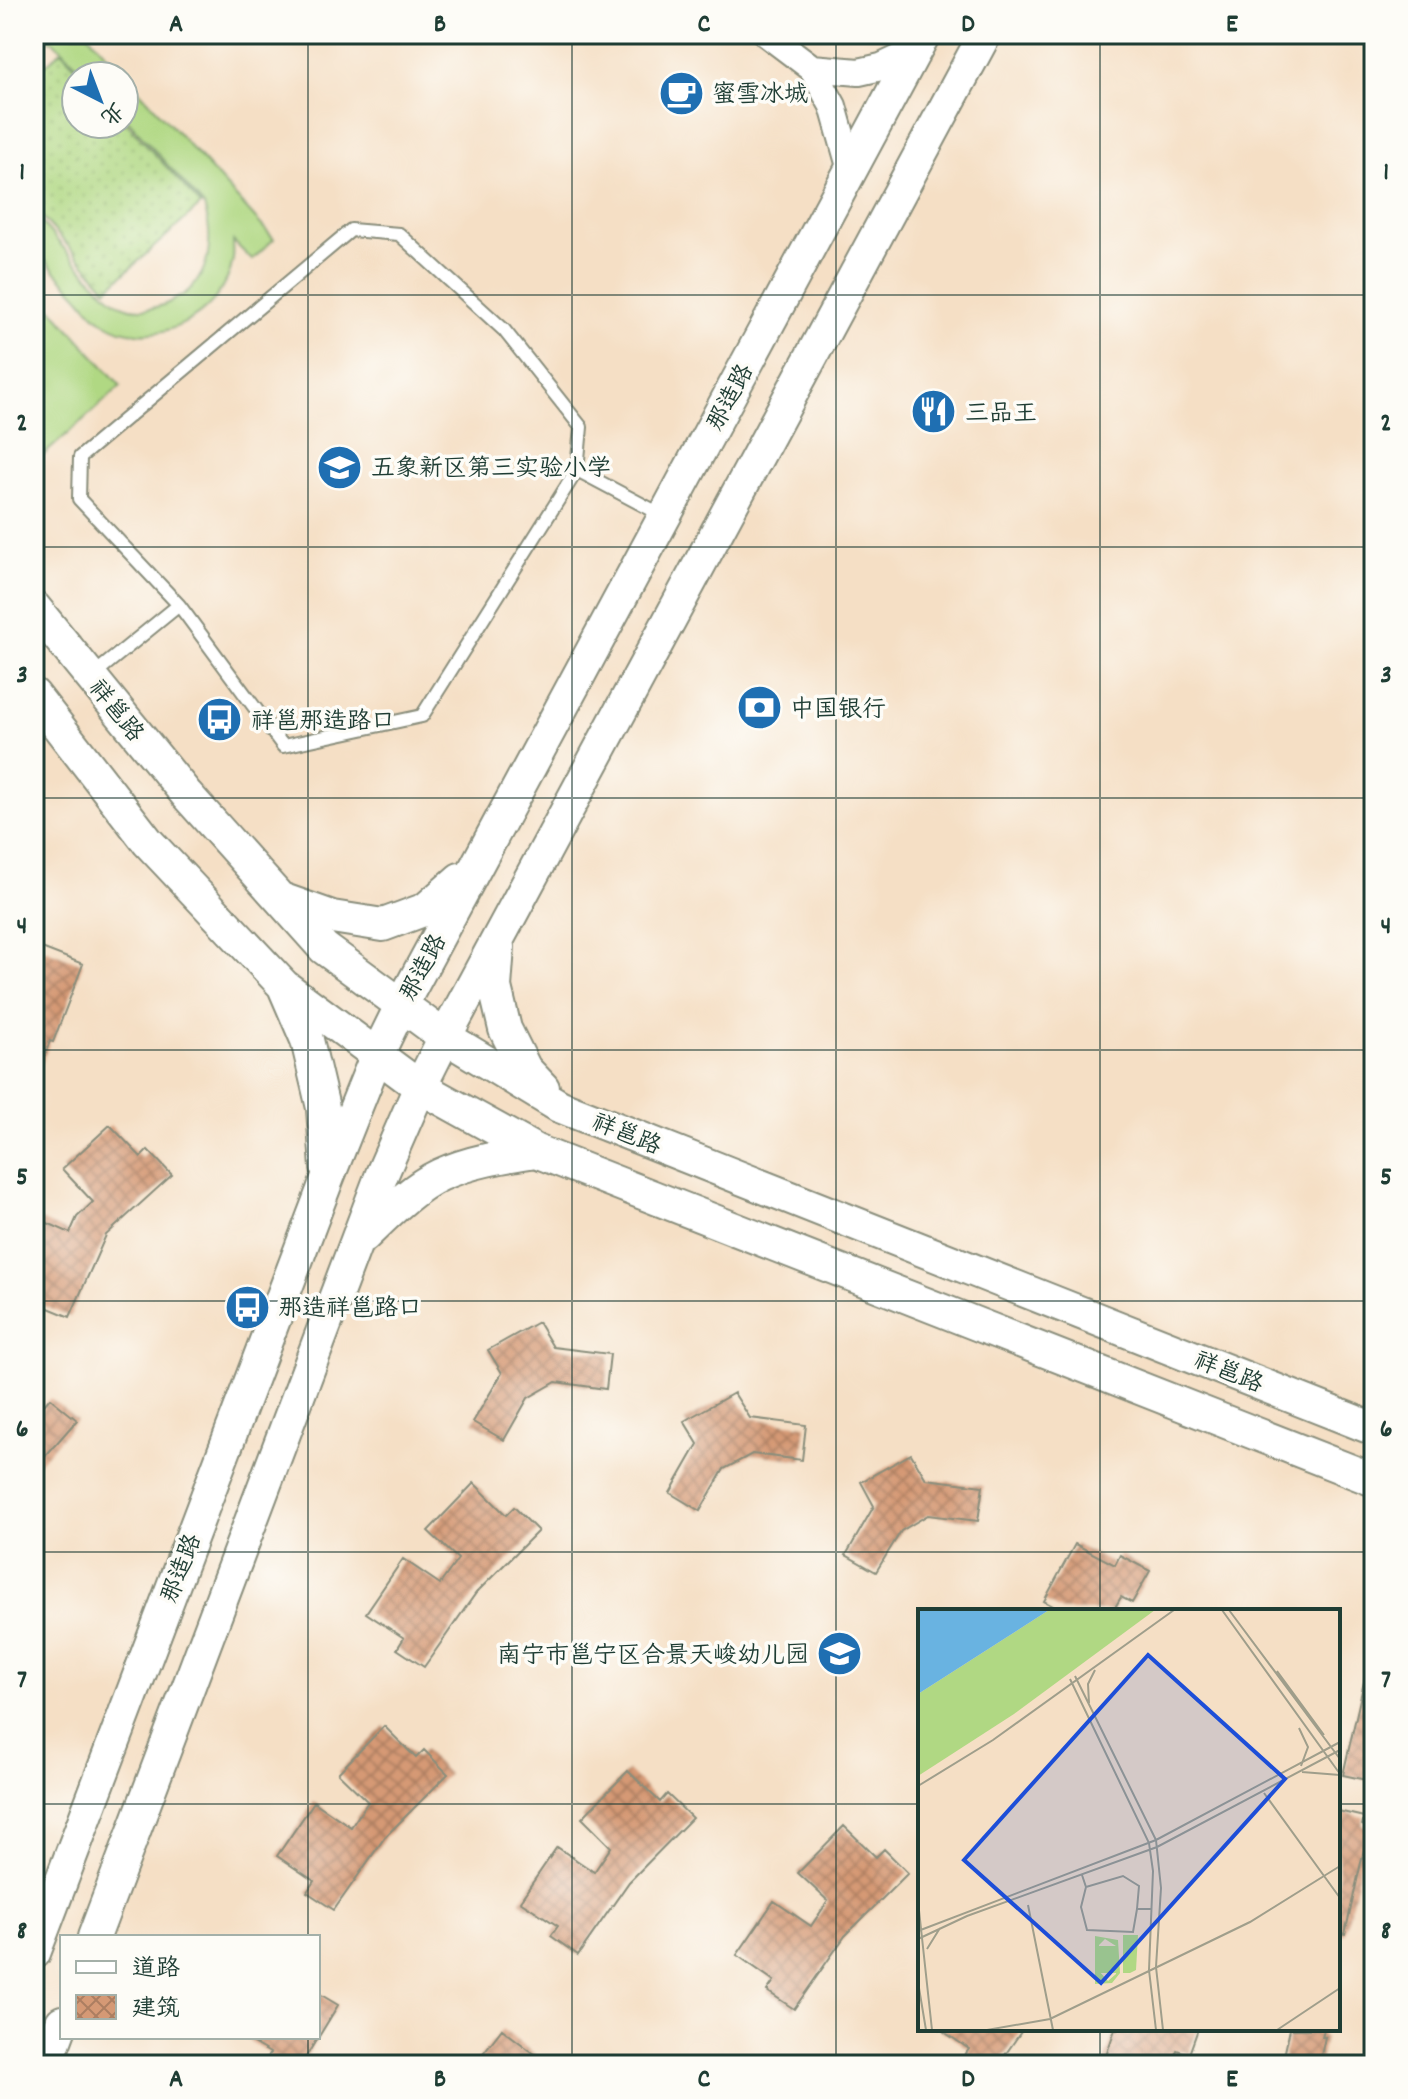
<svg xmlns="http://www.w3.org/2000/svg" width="1408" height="2099" viewBox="0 0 1408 2099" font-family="Dekko,'LXGW WenKai TC',sans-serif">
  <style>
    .grass { fill: url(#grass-dots); stroke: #688a5c; stroke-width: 2 }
    .garden { fill: #b0d883; stroke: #688a5c; stroke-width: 2 }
    .building { fill: url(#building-cross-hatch) }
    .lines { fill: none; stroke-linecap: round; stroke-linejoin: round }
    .service-casing { stroke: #8a8e7c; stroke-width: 16 }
    .minor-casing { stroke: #8a8e7c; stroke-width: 30 }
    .tertiary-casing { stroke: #8a8e7c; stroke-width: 36 }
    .service { stroke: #fff; stroke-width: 12 }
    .minor { stroke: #fff; stroke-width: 26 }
    .tertiary { stroke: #fff; stroke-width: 32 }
    .grid { fill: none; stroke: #1f3d34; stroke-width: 2; stroke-opacity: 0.55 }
    .labels { text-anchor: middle; stroke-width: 7; stroke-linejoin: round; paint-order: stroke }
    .poi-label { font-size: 24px; fill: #1f3d34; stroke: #fdfcf7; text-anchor: start }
    .street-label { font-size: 24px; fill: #1f3d34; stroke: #fdfcf7 }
    .inset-road { fill: none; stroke: #9f9e8b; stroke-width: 2 }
    .view { fill: #1d4ed8; fill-opacity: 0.15; stroke: #1d4ed8; stroke-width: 4 }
    .inset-edge { fill: none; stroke: #1f3d34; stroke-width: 4 }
    .neatline { fill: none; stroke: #1f3d34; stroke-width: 3 }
    .grid-label { font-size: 26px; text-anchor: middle; font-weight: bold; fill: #1f3d34 }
  </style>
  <defs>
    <pattern id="grass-dots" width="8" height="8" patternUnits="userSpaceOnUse" patternTransform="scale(2)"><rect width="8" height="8" fill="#b0d883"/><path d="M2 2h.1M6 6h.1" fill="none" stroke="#97ba72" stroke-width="1.8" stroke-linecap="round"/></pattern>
    <pattern id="building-cross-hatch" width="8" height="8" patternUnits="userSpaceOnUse" patternTransform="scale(2)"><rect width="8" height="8" fill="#d59975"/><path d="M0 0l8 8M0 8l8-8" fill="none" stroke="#ac7e61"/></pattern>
  </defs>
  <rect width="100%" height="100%" fill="#fdfcf7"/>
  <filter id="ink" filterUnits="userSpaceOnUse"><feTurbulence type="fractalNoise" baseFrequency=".0125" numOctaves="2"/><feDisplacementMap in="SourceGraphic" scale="16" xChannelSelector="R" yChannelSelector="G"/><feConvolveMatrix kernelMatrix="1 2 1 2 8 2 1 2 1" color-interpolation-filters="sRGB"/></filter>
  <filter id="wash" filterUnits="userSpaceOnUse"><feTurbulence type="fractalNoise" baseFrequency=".006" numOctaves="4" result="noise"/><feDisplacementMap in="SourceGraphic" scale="32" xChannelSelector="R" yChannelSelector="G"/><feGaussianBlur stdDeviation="1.8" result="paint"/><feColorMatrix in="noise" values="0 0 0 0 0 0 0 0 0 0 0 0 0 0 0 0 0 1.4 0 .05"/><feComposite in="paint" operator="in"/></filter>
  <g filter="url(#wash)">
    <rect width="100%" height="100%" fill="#f5dfc5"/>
    <!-- grass -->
    <path class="grass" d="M61,51L84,76H76V124H124V120L201,205L107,289L34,208V75Z"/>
    <!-- garden -->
    <path class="garden" d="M34,34H88L274,239L252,260L233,241C233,246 234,253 233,259C224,317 150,355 101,320C93,315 86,305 80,298C64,281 49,265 34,248V214C53,234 102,297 124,306C139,312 159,308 172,301C177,298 184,295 188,291C212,270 213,234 204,206L124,116V76H88L53,41Z
      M34,289L121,386L38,460L34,455Z"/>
    <g id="blocks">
      <!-- building -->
      <path class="building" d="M34,945L83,964L53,1042L50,1041L36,1079H34Z
        M110,1125L141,1157L148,1150L172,1175L106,1235L70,1317L34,1302V1217L70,1233L77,1217L93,1202L62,1169Z
        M538,1322L553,1347L610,1354L606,1389L556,1382L528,1398L504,1440L473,1422L502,1373L488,1350Z
        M734,1393L750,1418L806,1425L802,1460L752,1454L724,1469L700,1511L670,1493L698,1444L684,1421Z
        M50,1398L77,1420L34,1469V1417Z
        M911,1454L926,1479L983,1486L978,1521L928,1515L901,1531L876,1572L846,1555L874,1506L861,1482Z
        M474,1483L506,1515L514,1507L538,1531L476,1593L424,1667L397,1649L404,1638L366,1613L403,1559L440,1584L458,1559L428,1531Z
        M1075,1544L1115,1565L1120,1555L1150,1571L1132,1603L1121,1597L1113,1611H1062L1044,1601Z
        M1367,1668L1374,1669V1770L1371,1781L1343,1775Z
        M384,1726L416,1758L424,1750L448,1774L385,1837L334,1910L307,1892L314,1881L277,1856L314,1802L351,1827L368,1802L338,1773Z
        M628,1771L660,1802L667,1794L692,1818L629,1882L578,1955L551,1936L558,1926L520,1901L557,1847L594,1872L611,1847L582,1818Z
        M1338,1811L1364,1817L1362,1825L1369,1827L1345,1934L1338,1933Z
        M844,1826L876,1857L884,1849L908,1873L845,1936L794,2009L767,1991L774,1981L737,1955L774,1901L811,1926L828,1901L798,1873Z
        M318,1993L338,2005L318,2038Z
        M502,2029L549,2065H474Z
        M940,2029H1023L998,2065H958L969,2049Z
        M1115,2029H1198L1189,2054L1177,2050L1172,2065H1103Z
        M1290,2029H1324L1322,2037H1325L1319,2065H1282Z
        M242,2037H318L301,2065H262L270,2053Z"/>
    </g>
  </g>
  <g filter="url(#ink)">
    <use href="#blocks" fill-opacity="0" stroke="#8a8e7c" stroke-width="2"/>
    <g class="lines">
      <defs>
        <path id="service" d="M179,605L79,499L80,457L351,230L399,234L504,330L581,427L577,470
          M93,675L179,605L283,746L422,716L577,470L662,515"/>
        <path id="minor" d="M767,34L812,68
          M851,170L833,106L812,68L859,72L881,67L915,51"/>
        <path id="tertiary" d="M34,607L187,795L324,948L445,1037L559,1106L1374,1429
          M34,695L148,842L284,986L420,1087L536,1151L1374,1480
          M284,900L332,917L383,925L426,909L460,879
          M498,947L495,987L505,1029L525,1069L543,1088
          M285,989L307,1040L323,1108L327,1168
          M363,1237C385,1216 412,1188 440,1175C471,1161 504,1156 536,1151
          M94,1937L382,1174L420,1087L445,1037L985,34
          M34,1953L328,1177L376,1057L401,1006L924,34
          M46,2065L62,2022"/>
      </defs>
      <!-- service casing -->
      <use href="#service" class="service-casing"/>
      <!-- minor casing -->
      <use href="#minor" class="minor-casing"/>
      <!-- tertiary casing -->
      <use href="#tertiary" class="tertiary-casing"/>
      <!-- service -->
      <use href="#service" class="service"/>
      <!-- minor -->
      <use href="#minor" class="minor"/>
      <!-- tertiary -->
      <use href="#tertiary" class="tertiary"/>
    </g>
  </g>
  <!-- grid -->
  <path class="grid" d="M308,34V1937M572,34V2065M836,34V2065M1100,34V1611M34,295H1374M34,547H1374M34,798H1374M34,1050H1374M34,1301H1374M34,1552H1374M34,1804H920M1338,1804H1374M1100,2029V2065M308,2037V2065"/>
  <!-- icons -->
  <defs>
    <symbol id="cafe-disc" viewBox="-11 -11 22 22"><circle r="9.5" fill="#1f6fb2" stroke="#fdfcf7"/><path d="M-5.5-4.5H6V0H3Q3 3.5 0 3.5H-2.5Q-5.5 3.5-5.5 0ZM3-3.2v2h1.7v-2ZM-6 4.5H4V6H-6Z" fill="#fff"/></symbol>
    <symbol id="restaurant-disc" viewBox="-11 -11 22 22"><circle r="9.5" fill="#1f6fb2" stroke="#fdfcf7"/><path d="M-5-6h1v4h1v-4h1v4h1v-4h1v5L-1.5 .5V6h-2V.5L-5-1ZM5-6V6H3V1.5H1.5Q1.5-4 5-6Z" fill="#fff"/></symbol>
    <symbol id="school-disc" viewBox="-11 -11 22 22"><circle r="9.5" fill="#1f6fb2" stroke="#fdfcf7"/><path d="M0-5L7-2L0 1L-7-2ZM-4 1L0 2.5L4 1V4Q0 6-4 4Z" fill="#fff"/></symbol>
    <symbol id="bank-disc" viewBox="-11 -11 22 22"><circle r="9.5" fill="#1f6fb2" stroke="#fdfcf7"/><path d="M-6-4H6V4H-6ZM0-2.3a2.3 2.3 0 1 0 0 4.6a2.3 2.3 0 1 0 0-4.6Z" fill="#fff"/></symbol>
    <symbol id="bus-disc" viewBox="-11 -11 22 22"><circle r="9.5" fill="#1f6fb2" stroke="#fdfcf7"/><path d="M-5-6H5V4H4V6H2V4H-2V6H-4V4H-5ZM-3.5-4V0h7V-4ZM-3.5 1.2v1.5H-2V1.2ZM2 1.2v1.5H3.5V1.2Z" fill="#fff"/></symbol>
  </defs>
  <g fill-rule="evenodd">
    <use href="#cafe-disc" x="656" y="68" width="51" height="51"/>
    <use href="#restaurant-disc" x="908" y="386" width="51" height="51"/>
    <use href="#school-disc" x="314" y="442" width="51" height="51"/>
    <use href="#bank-disc" x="734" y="682" width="51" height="51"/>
    <use href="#bus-disc" x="194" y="694" width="51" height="51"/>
    <use href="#bus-disc" x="222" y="1282" width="51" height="51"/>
    <use href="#school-disc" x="814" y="1628" width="51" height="51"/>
  </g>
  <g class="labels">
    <!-- poi labels -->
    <g class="poi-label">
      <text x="712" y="101">蜜雪冰城</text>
      <text x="965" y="420">三品王</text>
      <text x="371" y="475">五象新区第三实验小学</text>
      <text x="790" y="716">中国银行</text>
      <text x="251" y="728">祥邕那造路口</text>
      <text x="278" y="1315">那造祥邕路口</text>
      <text x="809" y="1662" text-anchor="end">南宁市邕宁区合景天峻幼儿园</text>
    </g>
    <!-- street labels -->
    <g class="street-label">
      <text transform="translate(729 397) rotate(-62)" y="8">那造路</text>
      <text transform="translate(117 710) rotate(51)" y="8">祥邕路</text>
      <text transform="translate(422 967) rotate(-62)" y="8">那造路</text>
      <text transform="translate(627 1133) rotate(22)" y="8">祥邕路</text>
      <text transform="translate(1229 1371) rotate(22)" y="8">祥邕路</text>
      <text transform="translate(180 1568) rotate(-69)" y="8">那造路</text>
    </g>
  </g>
  <!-- overview -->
  <g transform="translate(918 1609)">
    <rect width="422" height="422" fill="#f5dfc5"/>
    <path d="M181,337H198V364H181Z" fill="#b0d883"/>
    <path d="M131,1H237L96,105L0,167V85Z" fill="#b0d883"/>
    <path d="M205,326H220L218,361L212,364H205ZM177,327L200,331L202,364L194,374L177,375ZM187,330L198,337V365L190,372L181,362V336Z" fill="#b0d883" fill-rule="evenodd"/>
    <path d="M0,1H131L0,85Z" fill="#69b3e1"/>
    <path class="inset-road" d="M304,1L422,165M311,1L422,150M359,62L406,126M157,67L238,231L243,279L238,358L245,421M152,70L231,234L235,262L231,361L238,421M171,94L170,75L177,61M381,119L390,138L383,157M384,163L422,166M0,177L75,131L256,1M346,184L422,289M164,266L168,278L205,267L221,277L219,300H234M168,278L163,298L169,321L215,323L219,300M0,292L14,421M110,296L135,421M0,322L238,231L422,133M0,330L49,307L239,238L422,141M9,340L22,319M0,373L8,421M69,421L132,410L332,313L422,257M359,421L422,379"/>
    <path class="view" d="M230,46L367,170L183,374L46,251Z"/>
    <rect width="422" height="422" class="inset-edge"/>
  </g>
  <!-- margin -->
  <rect width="1408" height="2099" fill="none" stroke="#fdfcf7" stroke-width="88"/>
  <!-- legend -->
  <rect x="60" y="1935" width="260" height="104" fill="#fdfcf7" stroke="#a4b0a9" stroke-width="2"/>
  <rect x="76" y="1961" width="40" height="12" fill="#ffffff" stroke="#a4b0a9" stroke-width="2"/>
  <text x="132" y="1975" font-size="24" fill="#1f3d34">道路</text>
  <rect x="76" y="1995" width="40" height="24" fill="url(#building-cross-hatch)" stroke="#a4b0a9" stroke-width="2"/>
  <text x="132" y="2015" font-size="24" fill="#1f3d34">建筑</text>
  <!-- north arrow -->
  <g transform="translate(100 100) rotate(138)"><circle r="38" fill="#fdfcf7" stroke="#a4b0a9" stroke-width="2"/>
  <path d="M0-6L14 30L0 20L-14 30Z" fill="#1f6fb2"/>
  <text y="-12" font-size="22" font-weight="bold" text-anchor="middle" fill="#1f3d34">北</text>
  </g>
  <rect x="44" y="44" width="1320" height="2011" class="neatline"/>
  <g class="grid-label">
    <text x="176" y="31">A</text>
    <text x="440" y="31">B</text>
    <text x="704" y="31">C</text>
    <text x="968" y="31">D</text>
    <text x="1232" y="31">E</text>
    <text x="22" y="179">1</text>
    <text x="1386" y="179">1</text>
    <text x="22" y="430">2</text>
    <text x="1386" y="430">2</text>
    <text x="22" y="682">3</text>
    <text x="1386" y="682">3</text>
    <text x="22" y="933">4</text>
    <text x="1386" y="933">4</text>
    <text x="22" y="1184">5</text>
    <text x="1386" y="1184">5</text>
    <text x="22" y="1436">6</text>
    <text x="1386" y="1436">6</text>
    <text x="22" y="1687">7</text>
    <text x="1386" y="1687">7</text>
    <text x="22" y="1938">8</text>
    <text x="1386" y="1938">8</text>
    <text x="176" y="2086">A</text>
    <text x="440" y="2086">B</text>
    <text x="704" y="2086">C</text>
    <text x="968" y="2086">D</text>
    <text x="1232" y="2086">E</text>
  </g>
</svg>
